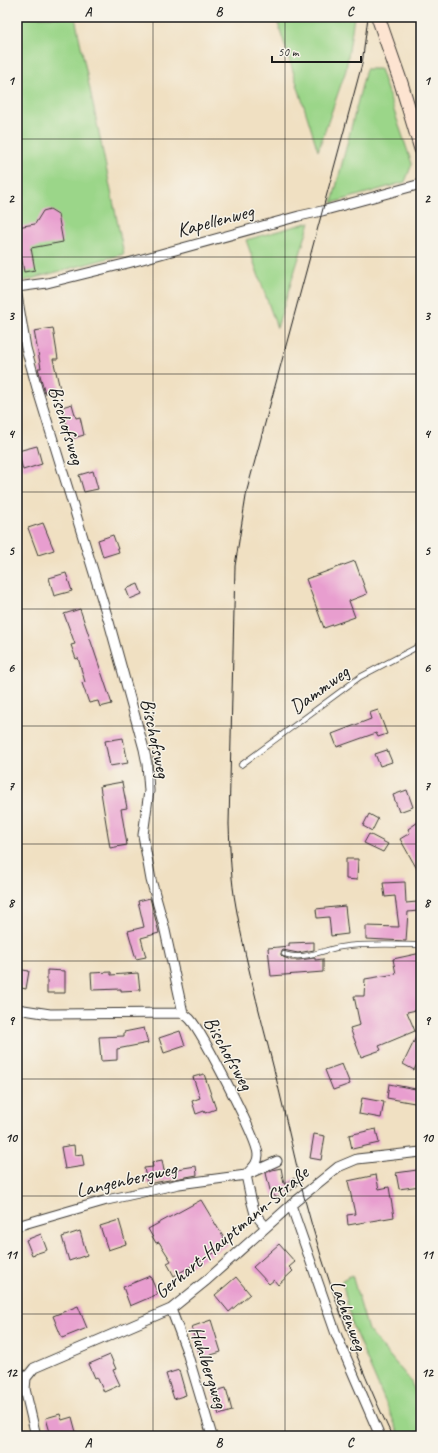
<svg xmlns="http://www.w3.org/2000/svg" width="438" height="1453" viewBox="0 0 438 1453" font-family="Caveat,sans-serif">
  <style>
    .green { fill: #9bd689; stroke: #5c7952 }
    .building { fill: #e89ecf }
    .lines { fill: none; stroke-linecap: round; stroke-linejoin: round }
    .service-casing { stroke: #3c3935; stroke-width: 6 }
    .minor-casing { stroke: #3c3935; stroke-width: 11 }
    .secondary-casing { stroke: #3c3935; stroke-width: 15 }
    .service { stroke: #fff; stroke-width: 4.5 }
    .minor { stroke: #fff; stroke-width: 9 }
    .secondary { stroke: #fde4d1; stroke-width: 13 }
    .tram { stroke: #1c1c1c; stroke-width: 1 }
    .grid { fill: none; stroke: #1c1c1c; stroke-width: 1; stroke-opacity: 0.55 }
    .labels { text-anchor: middle; stroke-width: 3; stroke-linejoin: round; paint-order: stroke }
    .street-label { font-size: 20px; fill: #1c1c1c; stroke: #f7f3e8 }
    .neatline { fill: none; stroke: #1c1c1c; stroke-width: 1.5 }
    .grid-label { font-size: 13px; text-anchor: middle; font-weight: bold; fill: #1c1c1c }
  </style>
  <rect width="100%" height="100%" fill="#f7f3e8"/>
  <filter id="ink" filterUnits="userSpaceOnUse"><feTurbulence type="fractalNoise" baseFrequency=".025" numOctaves="2"/><feDisplacementMap in="SourceGraphic" scale="8" xChannelSelector="R" yChannelSelector="G"/><feConvolveMatrix kernelMatrix="1 2 1 2 8 2 1 2 1" color-interpolation-filters="sRGB"/></filter>
  <filter id="wash" filterUnits="userSpaceOnUse"><feTurbulence type="fractalNoise" baseFrequency=".012" numOctaves="4" result="noise"/><feDisplacementMap in="SourceGraphic" scale="16" xChannelSelector="R" yChannelSelector="G"/><feGaussianBlur stdDeviation="0.9" result="paint"/><feColorMatrix in="noise" values="0 0 0 0 0 0 0 0 0 0 0 0 0 0 0 0 0 1.4 0 .05"/><feComposite in="paint" operator="in"/></filter>
  <g filter="url(#wash)">
    <rect width="100%" height="100%" fill="#f0e0c2"/>
    <!-- green -->
    <path class="green" d="M17,17H75L124,254L23,281L17,278Z
      M276,17H354L346,70L318,151Z
      M366,69H380L412,164L405,182L332,203Z
      M310,222L277,328L246,240Z
      M352,1275L368,1330L410,1380L421,1405V1436H400L352,1325L342,1280Z"/>
    <g id="blocks">
      <!-- building -->
      <path class="building" d="M50,209L58,214L63,242L31,248L35,270L24,272L20,249L17,250V227L35,224L43,211Z
        M53,328L58,359H53L60,389L45,393L38,368H41L34,331Z
        M72,404L76,418L80,417L84,435L70,439L62,407Z
        M37,446L42,464L23,470L18,451Z
        M93,471L98,489L84,492L79,475Z
        M43,523L54,550L38,555L28,528Z
        M113,535L119,552L103,557L98,540Z
        M355,561L367,594L349,601L355,617L324,628L306,579Z
        M66,573L72,591L54,596L49,578Z
        M138,584L142,594L130,599L126,589Z
        M80,609L112,704L100,707L98,701L89,703L82,683L85,682L78,658L76,659L71,645L75,644L64,614Z
        M378,710L387,734L378,737L376,733L337,747L332,734L371,719L369,713Z
        M123,738L128,763L110,766L105,741Z
        M387,750L392,762L380,766L375,754Z
        M122,782L127,808L121,809L127,845L110,848L100,786Z
        M407,790L413,807L399,812L393,795Z
        M369,814L378,819L372,831L363,826Z
        M421,820V876L400,839L410,833L408,829Z
        M369,834L388,844L383,852L364,843Z
        M346,859H358L357,880L346,879Z
        M405,882L406,903L417,902L418,911L408,912L406,941L366,939V926L399,927L395,896L385,897L383,883Z
        M150,898L159,933L141,938L146,957L136,959L128,931L144,927L138,901Z
        M345,906L348,934L331,936L329,917L317,918L316,909Z
        M314,942V950L298,953L283,950L281,953V955L283,957L291,960H299L315,958V960L323,959V972L271,976L268,948L289,946V943Z
        M421,953V1009L407,1012L415,1031L379,1046L381,1050L361,1057L350,1028L360,1025L354,996H364L365,979L396,974L393,959Z
        M17,969L29,971L26,989L17,987Z
        M47,970L65,971V993H47Z
        M111,972V975L138,973L140,990L121,991V989L92,990L91,973Z
        M421,1027V1056L414,1070L403,1064Z
        M144,1028L148,1043L117,1049V1060L101,1061L99,1037L124,1036V1032Z
        M180,1031L185,1046L164,1053L159,1038Z
        M342,1064L350,1084L333,1090L325,1070Z
        M204,1074L216,1109L205,1113L204,1111L196,1114L192,1101L200,1098L193,1077Z
        M389,1084L421,1090L420,1104L387,1098Z
        M362,1098L384,1102L381,1118L359,1114Z
        M376,1129L379,1143L352,1149L349,1135Z
        M314,1134L325,1136L321,1160L310,1158Z
        M74,1145L75,1155L82,1154L84,1166L65,1169L61,1147Z
        M162,1160L164,1171L196,1166L197,1175L147,1184L144,1168L153,1167L152,1162Z
        M281,1168L284,1184L294,1178L297,1186L278,1200L270,1190L266,1173L272,1170Z
        M417,1170L420,1186L399,1189L396,1173Z
        M376,1175L379,1189L389,1187L394,1217L348,1225L347,1215L355,1214L348,1181Z
        M201,1200L228,1245L174,1276L167,1263L171,1261L159,1242L156,1243L148,1229Z
        M119,1220L126,1244L108,1250L100,1226Z
        M80,1231L87,1255L69,1261L62,1237Z
        M41,1234L47,1250L32,1255L26,1240Z
        M279,1244L295,1262L289,1267L293,1271L278,1285L274,1280L269,1284L253,1267Z
        M150,1276L158,1294L130,1306L123,1287Z
        M236,1277L250,1294L229,1312L215,1295Z
        M78,1306L87,1328L62,1338L53,1316Z
        M211,1320L221,1352L201,1358L191,1327Z
        M110,1355L116,1369L113,1370L120,1385L104,1392L97,1377L95,1378L89,1364Z
        M179,1370L186,1395L174,1399L166,1374Z
        M226,1388L232,1411L219,1415L212,1392Z
        M60,1414L62,1420L72,1417L77,1436H51L46,1418Z"/>
    </g>
  </g>
  <g filter="url(#ink)">
    <use href="#blocks" fill-opacity="0" stroke="#3c3935" stroke-width="1"/>
    <g class="lines">
      <defs>
        <path id="service" d="M241,765L360,677L421,645
          M284,954C303,961 322,950 341,947C367,943 395,945 421,945"/>
        <path id="minor" d="M17,287L47,283L128,263L299,216L322,211L421,184
          M17,295L26,348L37,388L109,622L144,749L147,764L149,791L143,835L151,880L164,926L183,1013C185,1015 188,1017 190,1019C202,1032 258,1140 258,1155C258,1164 252,1168 246,1175
          M17,1009L50,1014L183,1013
          M246,1175L251,1199L255,1214L266,1227
          M291,1205L336,1334L380,1436
          M17,1226L107,1200L179,1184L246,1175L277,1161
          M171,1309L186,1349L212,1436
          M17,1371L26,1378
          M36,1436L25,1389L26,1378L34,1368L171,1309L207,1280L291,1205L338,1167L357,1159L421,1152"/>
        <path id="secondary" d="M378,17L401,83L421,149"/>
      </defs>
      <!-- service casing -->
      <use href="#service" class="service-casing"/>
      <!-- minor casing -->
      <use href="#minor" class="minor-casing"/>
      <!-- secondary casing -->
      <use href="#secondary" class="secondary-casing"/>
      <!-- service -->
      <use href="#service" class="service"/>
      <!-- minor -->
      <use href="#minor" class="minor"/>
      <!-- secondary -->
      <use href="#secondary" class="secondary"/>
      <!-- tram -->
      <path class="tram" d="M368,17L362,64L247,490L235,566L229,824C230,852 231,880 236,907C247,970 265,1031 280,1094C288,1127 295,1160 303,1193C325,1277 355,1358 392,1436"/>
    </g>
  </g>
  <!-- grid -->
  <path class="grid" d="M153,17V1436M285,17V1436M17,139H421M17,257H421M17,374H421M17,492H421M17,609H421M17,726H421M17,844H421M17,961H421M17,1079H421M17,1196H421M17,1314H421"/>
  <g class="labels">
    <!-- street labels -->
    <g class="street-label">
      <text transform="translate(215 220) rotate(-15)" y="7">Kapellenweg</text>
      <text transform="translate(67 425) rotate(73)" y="7">Bischofsweg</text>
      <text transform="translate(319 689) rotate(-36)" y="7">Dammweg</text>
      <text transform="translate(156 738) rotate(78)" y="7">Bischofsweg</text>
      <text transform="translate(229 1053) rotate(61)" y="7">Bischofsweg</text>
      <text transform="translate(126 1179) rotate(-13)" y="7">Langenbergweg</text>
      <text transform="translate(231 1232) rotate(-40)" y="7">Gerhart-Hauptmann-Straße</text>
      <text transform="translate(349 1315) rotate(70)" y="7">Lachenweg</text>
      <text transform="translate(209 1367) rotate(72)" y="7">Huhlbergweg</text>
    </g>
  </g>
  <!-- margin -->
  <rect width="438" height="1453" fill="none" stroke="#f7f3e8" stroke-width="44"/>
  <!-- scale -->
  <path d="M272 56v6h89v-6" fill="none" stroke="#1c1c1c" stroke-width="2"/>
  <text x="278" y="56" font-size="12" fill="#1c1c1c" stroke="#f7f3e8" stroke-width="3" paint-order="stroke">50 m</text>
  <rect x="22" y="22" width="394" height="1409" class="neatline"/>
  <g class="grid-label">
    <text x="88" y="16">A</text>
    <text x="219" y="16">B</text>
    <text x="350" y="16">C</text>
    <text x="11" y="85">1</text>
    <text x="427" y="85">1</text>
    <text x="11" y="203">2</text>
    <text x="427" y="203">2</text>
    <text x="11" y="320">3</text>
    <text x="427" y="320">3</text>
    <text x="11" y="438">4</text>
    <text x="427" y="438">4</text>
    <text x="11" y="555">5</text>
    <text x="427" y="555">5</text>
    <text x="11" y="672">6</text>
    <text x="427" y="672">6</text>
    <text x="11" y="790">7</text>
    <text x="427" y="790">7</text>
    <text x="11" y="907">8</text>
    <text x="427" y="907">8</text>
    <text x="11" y="1025">9</text>
    <text x="427" y="1025">9</text>
    <text x="11" y="1142">10</text>
    <text x="427" y="1142">10</text>
    <text x="11" y="1259">11</text>
    <text x="427" y="1259">11</text>
    <text x="11" y="1377">12</text>
    <text x="427" y="1377">12</text>
    <text x="88" y="1447">A</text>
    <text x="219" y="1447">B</text>
    <text x="350" y="1447">C</text>
  </g>
</svg>
